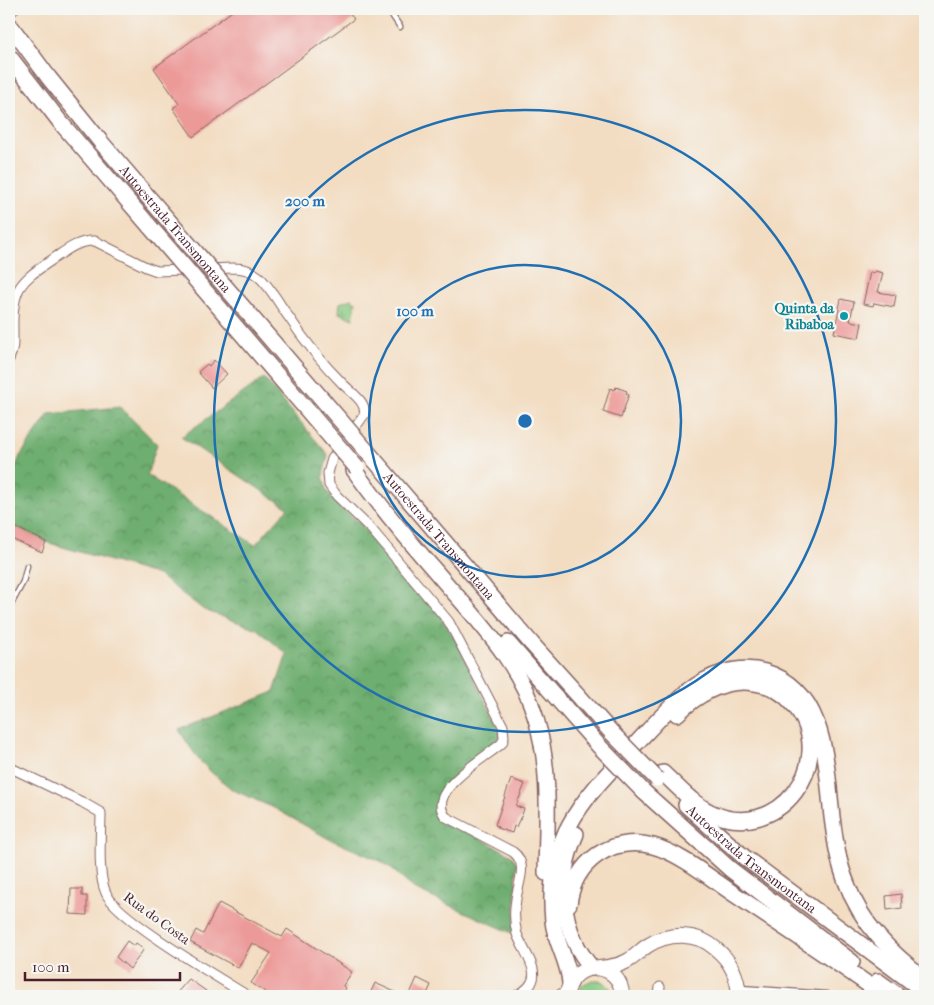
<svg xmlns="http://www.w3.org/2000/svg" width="934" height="1005" viewBox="0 0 934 1005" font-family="'IM FELL French Canon',serif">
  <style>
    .grass { fill: url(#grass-tufts); stroke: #6a7456 }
    .forest { fill: url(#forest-crowns); stroke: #5c664e }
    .wetland { fill: url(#wetland-marsh); stroke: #6a7456 }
    .building { fill: #ec9a98 }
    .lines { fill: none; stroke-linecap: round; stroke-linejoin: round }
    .service-casing { stroke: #856260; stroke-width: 7 }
    .minor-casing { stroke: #856260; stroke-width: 11 }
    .primary-casing { stroke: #856260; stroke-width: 16 }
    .motorway-casing { stroke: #856260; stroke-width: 18 }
    .service { stroke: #fff; stroke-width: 4.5 }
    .minor { stroke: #fff; stroke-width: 9 }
    .primary { stroke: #fff; stroke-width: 14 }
    .motorway { stroke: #fff; stroke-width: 15 }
    .motorway-bridge-casing { stroke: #856260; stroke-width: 18; stroke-linecap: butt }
    .motorway-bridge { stroke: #fff; stroke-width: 15 }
    .ring { fill: none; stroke: #1f6fb2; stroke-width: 2.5 }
    .culture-dot { fill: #0f9aa8; stroke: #f6f6f2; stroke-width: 2 }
    .labels { text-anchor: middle; stroke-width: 4.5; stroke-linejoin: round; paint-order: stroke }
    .street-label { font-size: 14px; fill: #4a1f2b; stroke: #f6f6f2 }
    .culture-label { font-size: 14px; font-weight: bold; fill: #0d838f; stroke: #f6f6f2; text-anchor: end }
    .centre { fill: #1f6fb2; stroke: #f6f6f2; stroke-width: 2.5 }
    .ring-label { font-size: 15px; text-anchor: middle; font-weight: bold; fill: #1f6fb2; stroke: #f6f6f2; stroke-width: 4.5; stroke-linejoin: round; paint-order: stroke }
  </style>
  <defs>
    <pattern id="grass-tufts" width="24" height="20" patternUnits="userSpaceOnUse" patternTransform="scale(1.25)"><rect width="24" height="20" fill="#89ca82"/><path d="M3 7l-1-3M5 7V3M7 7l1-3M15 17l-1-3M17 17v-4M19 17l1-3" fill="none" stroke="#78ad70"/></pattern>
    <pattern id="forest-crowns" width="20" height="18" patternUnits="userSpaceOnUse" patternTransform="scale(1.25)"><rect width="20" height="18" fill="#6eae70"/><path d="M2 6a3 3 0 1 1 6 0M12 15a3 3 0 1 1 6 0" fill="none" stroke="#5c8d5c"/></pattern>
    <pattern id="wetland-marsh" width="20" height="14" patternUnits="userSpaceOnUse" patternTransform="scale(1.25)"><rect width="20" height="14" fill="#89ca82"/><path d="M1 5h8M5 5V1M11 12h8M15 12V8" fill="none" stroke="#78ad70"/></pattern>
  </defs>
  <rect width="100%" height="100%" fill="#f6f6f2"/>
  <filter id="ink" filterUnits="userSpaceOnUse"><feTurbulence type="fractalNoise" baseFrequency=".02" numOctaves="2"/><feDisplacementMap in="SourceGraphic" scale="10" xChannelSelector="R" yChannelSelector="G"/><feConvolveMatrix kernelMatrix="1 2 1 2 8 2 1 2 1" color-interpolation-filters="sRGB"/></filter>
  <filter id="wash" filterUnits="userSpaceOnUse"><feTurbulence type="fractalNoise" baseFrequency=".0096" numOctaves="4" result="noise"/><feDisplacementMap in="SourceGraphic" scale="20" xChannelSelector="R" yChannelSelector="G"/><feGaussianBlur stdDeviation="1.12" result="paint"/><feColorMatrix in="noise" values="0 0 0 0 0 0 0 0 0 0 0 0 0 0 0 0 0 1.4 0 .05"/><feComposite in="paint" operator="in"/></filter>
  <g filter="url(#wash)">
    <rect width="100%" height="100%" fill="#f3ddc2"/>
    <!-- grass -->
    <path class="grass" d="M592,980C604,980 611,985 612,996H578L582,985Z"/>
    <!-- forest -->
    <path class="forest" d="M264,378L328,455L323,475L326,490L338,505L359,522L438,613L454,637L500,730L501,738C485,756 418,788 443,819L510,854L517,863L514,934L418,891C405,883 396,871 382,862L329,839L274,808L233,790L212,773L198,759L179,730L274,692L287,654L257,629L204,610L158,575L46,542L9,524V484L20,456L49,414L120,407L157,444L147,475L255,545L288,508L181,437Z"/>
    <!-- wetland -->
    <path class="wetland" d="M351,299L356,302L353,319L339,313L340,303Z"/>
    <g id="blocks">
      <!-- building -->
      <path class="building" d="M235,9H346L354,19L193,137L173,108L179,104L154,68Z
        M875,271L883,273L878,292L896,295L894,307L874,303L873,306L863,304L870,272L874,273Z
        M841,299L854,302L850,321L862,323L859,338L834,333Z
        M214,360L227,374L212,388L198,372L207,364L209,366Z
        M616,387L627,391L626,394H629L621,418L603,412L610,388L615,390Z
        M9,524L46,542L42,552L9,538Z
        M511,779L525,784L516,806L524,809L520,820H519L516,827L514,826L512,833L497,828L498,826L495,825Z
        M71,889H82V896H87V915L70,914Z
        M901,894L902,908L887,910L886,896Z
        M219,903L282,937L287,929L352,972L343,986L346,988L341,996H272L251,983L271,953L252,943L238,968L190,942L196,930L203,934Z
        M127,941L134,946L136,943L144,949L130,969L116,957Z
        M417,978L431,985L426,996H409Z
        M189,979L206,991L202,996H174Z
        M375,983L404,996H369Z"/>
    </g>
  </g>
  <g filter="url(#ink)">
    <use href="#blocks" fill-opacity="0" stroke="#856260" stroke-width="1"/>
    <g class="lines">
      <defs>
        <path id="service" d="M388,9L400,27
          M9,608L23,582L27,566
          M740,988L827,994"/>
        <path id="minor" d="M9,15L14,9
          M9,359C14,349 13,340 13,329C12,284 22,281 56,257C68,249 80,240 95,241L146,267L157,271L233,268C242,268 251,270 258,276C270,286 279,304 288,316C304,340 321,362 341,382C349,391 368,402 364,415L332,459L328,473L329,485L337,496L372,530L449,622L503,726L504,738L502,743C489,756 423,791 446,817L513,852C529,864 518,883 516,899C514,911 514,923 517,934C526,958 550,979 516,996
          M9,767L82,802L101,813C101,834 97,874 106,893C116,918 221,979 248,996
          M558,996L568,989
          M659,996L660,987"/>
        <path id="primary" d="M599,968C609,967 620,966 629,960C636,956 641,950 647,946C669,932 697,932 716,949C731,961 738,977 739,996
          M567,996C570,958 622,960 622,996"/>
        <g id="motorway">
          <path id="s1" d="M371,456L532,644L612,733"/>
          <path d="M354,470C380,506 408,540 437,573C475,618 520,661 536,719C551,769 547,821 546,873"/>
          <path d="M508,643L599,746"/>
          <path d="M663,773C677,786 692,803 710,812C777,846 841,761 794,705C784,693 771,685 755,683C725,678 698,694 677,714"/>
          <path d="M644,792L730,869L852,962"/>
          <path id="s2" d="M686,805L744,857L925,992"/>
          <path d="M576,834C556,878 560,931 592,968"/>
          <path d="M569,904C574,862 611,835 653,846C680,853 713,880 737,896C786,929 836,961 884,996"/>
          <path d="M878,981L899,996"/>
          <path d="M570,983C569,961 555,943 553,921C545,840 579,803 631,749C649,730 667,709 687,692C709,675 737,664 765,672C827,690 826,765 832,817C835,840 838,862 847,884C862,925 891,953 925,979"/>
        </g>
      </defs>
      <!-- service casing -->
      <use href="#service" class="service-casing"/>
      <!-- minor casing -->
      <use href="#minor" class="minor-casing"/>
      <!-- primary casing -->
      <use href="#primary" class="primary-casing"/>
      <!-- motorway casing -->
      <use href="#motorway" class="motorway-casing"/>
      <!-- service -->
      <use href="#service" class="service"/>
      <!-- minor -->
      <use href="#minor" class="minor"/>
      <!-- primary -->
      <use href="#primary" class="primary"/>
      <!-- motorway -->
      <use href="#motorway" class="motorway"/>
      <defs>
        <g id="motorway-bridge">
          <path id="s3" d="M9,24L49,78L100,141L371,456"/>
          <path d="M9,56L61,123L357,468"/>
          <path d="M612,733L657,779"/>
          <path d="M599,746L644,792"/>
        </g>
      </defs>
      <!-- motorway-bridge casing -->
      <use href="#motorway-bridge" class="motorway-bridge-casing"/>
      <!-- motorway-bridge -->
      <use href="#motorway-bridge" class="motorway-bridge"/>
    </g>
  </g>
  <!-- distance rings -->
  <g class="ring">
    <circle cx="525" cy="421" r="156"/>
    <circle cx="525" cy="421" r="311"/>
  </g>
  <!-- markers -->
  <circle class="culture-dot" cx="844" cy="316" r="5"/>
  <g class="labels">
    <!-- street labels -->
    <g class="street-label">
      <text dy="5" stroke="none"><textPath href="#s3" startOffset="264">Autoestrada Transmontana</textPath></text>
      <text dy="5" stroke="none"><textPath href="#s1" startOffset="105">Autoestrada Transmontana</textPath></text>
      <text dy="5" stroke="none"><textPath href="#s2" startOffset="85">Autoestrada Transmontana</textPath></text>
      <text transform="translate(157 918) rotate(36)" y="5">Rua do Costa</text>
    </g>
    <!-- culture labels -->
    <g class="culture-label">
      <text x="834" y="313">Quinta da<tspan x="834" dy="16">Ribaboa</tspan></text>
    </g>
  </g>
  <circle cx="525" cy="421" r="8" class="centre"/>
  <g class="ring-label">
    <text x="305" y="206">200 m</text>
    <text x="415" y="316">100 m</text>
  </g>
  <!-- margin -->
  <rect width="934" height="1005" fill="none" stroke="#f6f6f2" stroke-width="30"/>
  <!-- scale -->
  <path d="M25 972v8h155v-8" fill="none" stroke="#4a1f2b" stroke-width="2.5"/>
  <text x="32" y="972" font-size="15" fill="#4a1f2b" stroke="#f6f6f2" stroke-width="4" paint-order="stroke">100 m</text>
</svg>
